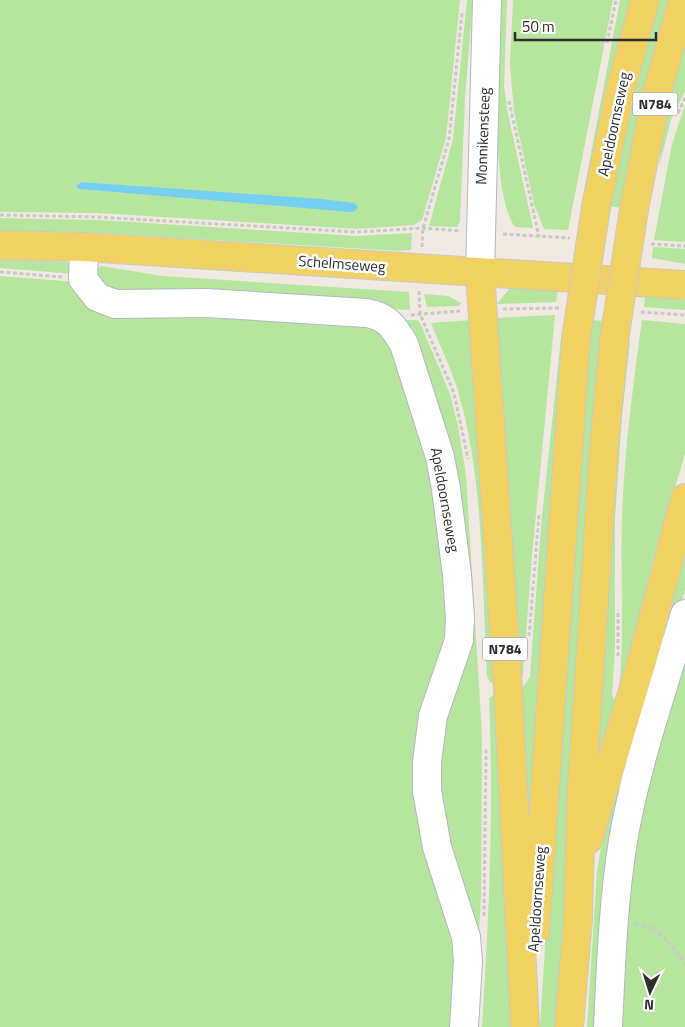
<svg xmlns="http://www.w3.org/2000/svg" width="685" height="1027" viewBox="0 0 685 1027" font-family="'Titillium Web',sans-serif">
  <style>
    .green { fill: #b6e59e; fill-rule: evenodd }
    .water { fill: #75cff0 }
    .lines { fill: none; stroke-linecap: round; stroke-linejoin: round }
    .minor-casing { stroke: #b4b7c1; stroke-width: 30 }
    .major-casing { stroke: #c9c9c9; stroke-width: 30 }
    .path { stroke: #c9c9c9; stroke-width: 3; stroke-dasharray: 4 2.5; stroke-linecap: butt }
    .minor { stroke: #fff; stroke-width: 28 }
    .major { stroke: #f2d163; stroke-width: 28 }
    .major-bridge-casing { stroke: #c9c9c9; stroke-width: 30; stroke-linecap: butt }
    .major-bridge { stroke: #f2d163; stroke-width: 28 }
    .labels { text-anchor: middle; stroke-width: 5; stroke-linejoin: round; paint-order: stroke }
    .shield { fill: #fff; stroke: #6d6d6d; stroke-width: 1 }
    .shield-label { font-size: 14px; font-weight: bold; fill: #2e2e2e }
    .street-label { font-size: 15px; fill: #2e2e2e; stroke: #fff }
  </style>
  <rect width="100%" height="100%" fill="#efe9e1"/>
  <!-- green -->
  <path class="green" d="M0,0H460L446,138L422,220L414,225L358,229L97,213L0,212ZM81,182L355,203V211L78,189L76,188Z
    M467,0H473L465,98L460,221L457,227L429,226L453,139Z
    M499,0H507L504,87L508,114L533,228L515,227C489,192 498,48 499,0Z
    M513,0H613L568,230L544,229L534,204L514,112L510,64Z
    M620,0H632L587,207L581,206Z
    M656,0H671L623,208L608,206L625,122Z
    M685,32V91L671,120L659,167L665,116Z
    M685,105V242L654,240L672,144Z
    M0,218L97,220L357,236L412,233L411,250L400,251L97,233L0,231Z
    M653,247L685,249V264L652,258Z
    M0,258L68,262L76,274L0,268Z
    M101,266L162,276L409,292L410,310L117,298L92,273Z
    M0,276L76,282L92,299L380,321L426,426L455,604L429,716L462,937L461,1027H0Z
    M510,288L558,290L556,302L497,304Z
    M424,294L448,296L461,303L459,306L427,307Z
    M645,296L685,299V310L644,307Z
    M555,315L532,556L523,674L521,680L515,684L493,318Z
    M402,320H418L421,325L450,394L458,426L466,475L482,735L481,895L474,1027L432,791L461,649Z
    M472,320L496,685L490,682L487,676C482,586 484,477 458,391C451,368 440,346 431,323Z
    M591,320L605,321L557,1027H540L577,435Z
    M642,320L685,324V454L653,560L640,618L619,690C625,633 620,575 622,518C624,452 633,386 642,320Z
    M561,338H567L528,915L521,690L530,677L541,526Z
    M622,342H630L622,416L615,519V648L612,694L617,705L594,805Z
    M685,543V590L674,626L685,603V1027H587L597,871L608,807Z
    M496,694L512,1021L511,1027H482C489,917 494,808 489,698Z"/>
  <!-- water -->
  <path class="water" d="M81,182L321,199L355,203L358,207L355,211L351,212L78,189L76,186Z"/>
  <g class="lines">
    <defs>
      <path id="minor" d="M84,247L83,279L97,297L115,304L207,303L366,313C387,316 394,327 404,344L440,457L446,489L457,575L460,618L459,640L433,716L427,762V791L437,847L466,937L468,961L464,1027
        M480,273L487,0
        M608,1027C611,965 613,903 623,841C636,764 663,689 685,614"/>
      <path id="major" d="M596,207L621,88L645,0
        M634,209L657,93L683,0
        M0,245L84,247L685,285
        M480,273L508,689L525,1026
        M588,840L643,657L685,498
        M535,933L576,339
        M569,1027L578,919L581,803L604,447L614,341"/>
    </defs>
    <!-- minor casing -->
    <use href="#minor" class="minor-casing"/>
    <!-- major casing -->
    <use href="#major" class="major-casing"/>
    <!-- path -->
    <path class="path" d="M607,43L616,0
      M509,101L539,237
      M678,113L685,98
      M0,215L97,217L357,232L423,228L460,231
      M503,234L570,238
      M651,244L685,246
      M422,247L423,228L449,139L462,13
      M0,272L62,277
      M419,291L420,314L454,393L468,459
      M503,309L560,308
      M641,312L685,315
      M411,315L460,311
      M529,636L539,515
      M618,656V610
      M484,916L486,747
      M635,924L655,929L676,951L685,965"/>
    <!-- minor -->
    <use href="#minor" class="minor"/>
    <!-- major -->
    <use href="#major" class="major"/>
    <defs>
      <path id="major-bridge" d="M576,339L596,207
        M614,341L634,209"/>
    </defs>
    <!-- major-bridge casing -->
    <use href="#major-bridge" class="major-bridge-casing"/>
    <!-- major-bridge -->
    <use href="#major-bridge" class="major-bridge"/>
  </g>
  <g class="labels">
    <!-- shield labels -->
    <g class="shield">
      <rect x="632.5" y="92.5" width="45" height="23" rx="4"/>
      <rect x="482.5" y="637.5" width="45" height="23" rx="4"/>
    </g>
    <g class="shield-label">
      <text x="655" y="109">N784</text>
      <text x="505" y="654">N784</text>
    </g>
    <!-- street labels -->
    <g class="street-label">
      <text transform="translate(614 124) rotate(-78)" y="5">Apeldoornseweg</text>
      <text transform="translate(483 136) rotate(-88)" y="5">Monnikensteeg</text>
      <text transform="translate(342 264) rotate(4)" y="5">Schelmseweg</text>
      <text transform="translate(445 500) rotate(80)" y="5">Apeldoornseweg</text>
      <text transform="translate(537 899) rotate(-86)" y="5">Apeldoornseweg</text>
    </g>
  </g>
  <!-- north arrow -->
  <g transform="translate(650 992) rotate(184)" stroke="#ffffff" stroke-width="4" paint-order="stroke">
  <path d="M0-4L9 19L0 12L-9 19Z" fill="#2e2e2e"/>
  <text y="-8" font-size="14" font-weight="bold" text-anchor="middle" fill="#2e2e2e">N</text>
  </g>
  <!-- scale -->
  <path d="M515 32v8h141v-8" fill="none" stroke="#2e2e2e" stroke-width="2.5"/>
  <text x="522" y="32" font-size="15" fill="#2e2e2e" stroke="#ffffff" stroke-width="4" paint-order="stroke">50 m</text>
</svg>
